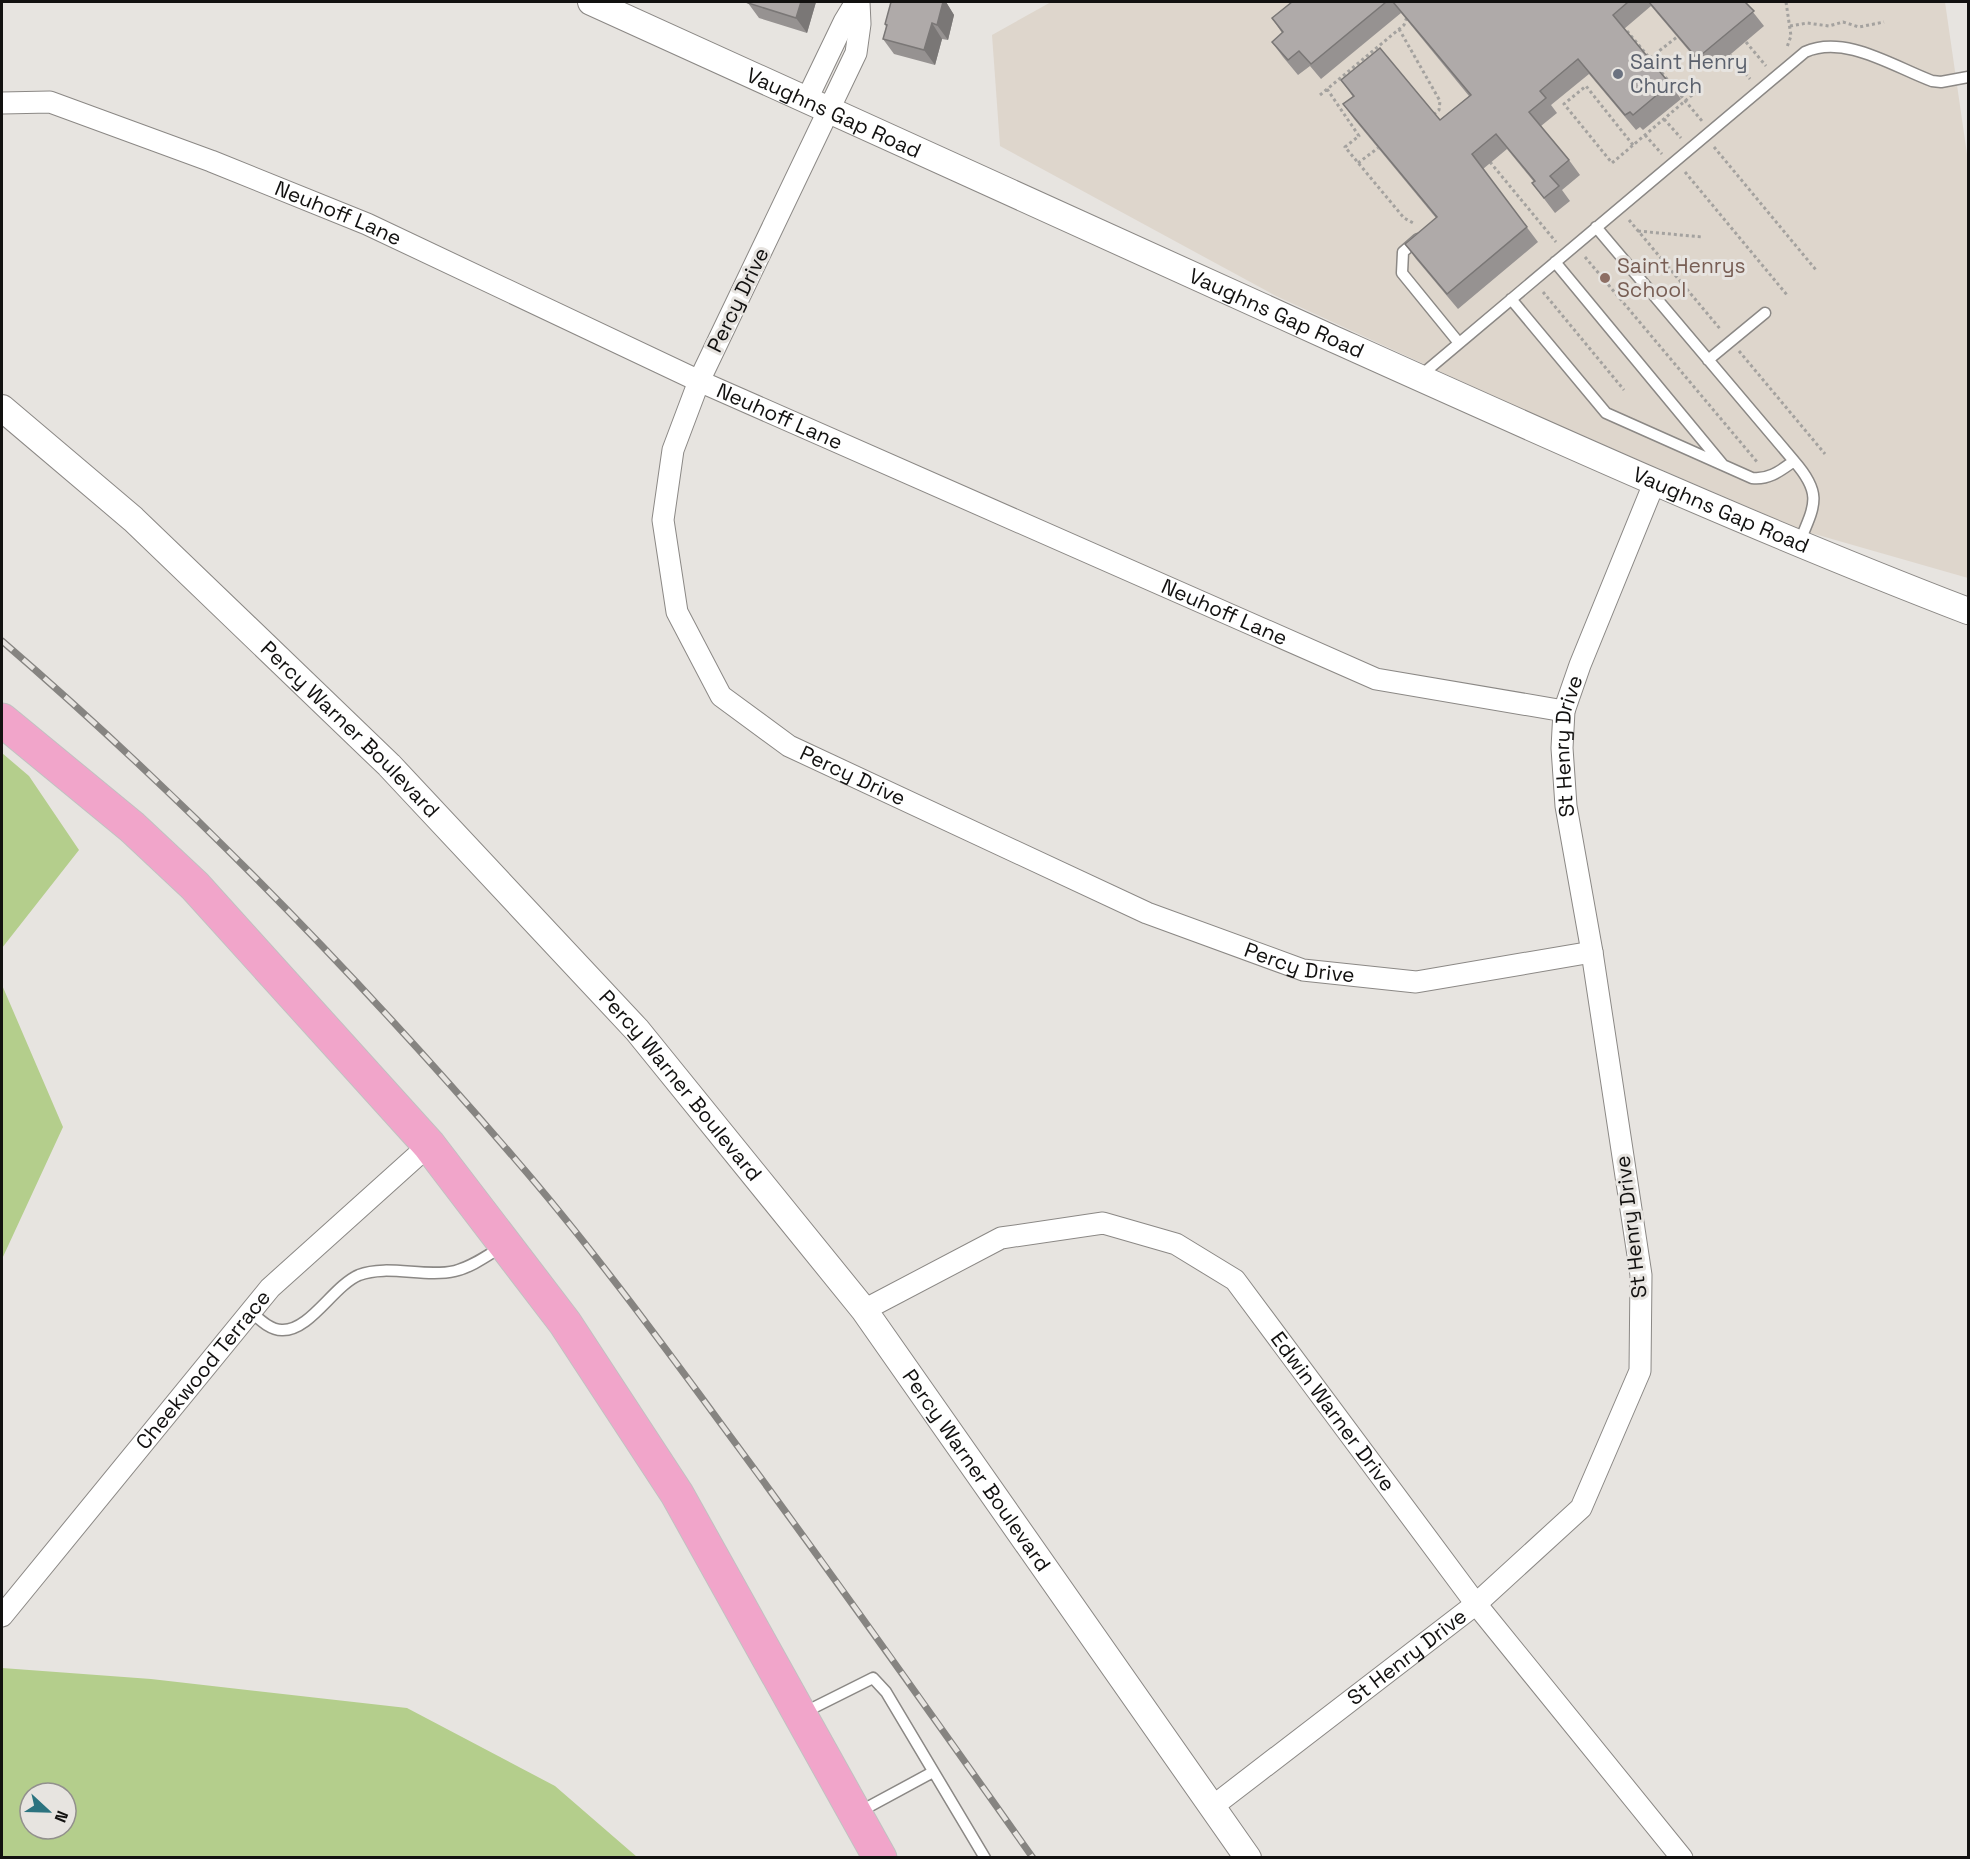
<svg xmlns="http://www.w3.org/2000/svg" width="1970" height="1859" viewBox="0 0 1970 1859" font-family="'Space Grotesk',sans-serif">
  <style>
    .built { fill: #ded6cc }
    .green { fill: #b4ce8c; fill-rule: evenodd }
    .lines { fill: none; stroke-linecap: round; stroke-linejoin: round }
    .service-casing { stroke: #8b8885; stroke-width: 13 }
    .minor-casing { stroke: #8b8885; stroke-width: 23 }
    .tertiary-casing { stroke: #8b8885; stroke-width: 28 }
    .primary-casing { stroke: #c1c1c1; stroke-width: 35 }
    .path { stroke: #a4a29f; stroke-width: 3; stroke-dasharray: 3 3; stroke-linecap: butt }
    .service { stroke: #fff; stroke-width: 10 }
    .minor { stroke: #fff; stroke-width: 21 }
    .tertiary { stroke: #fff; stroke-width: 26 }
    .primary { stroke: #f1a5ca; stroke-width: 33 }
    .rail-casing { stroke: #868481; stroke-width: 7 }
    .rail { stroke: #e7e4e0; stroke-width: 4.5; stroke-dasharray: 14; stroke-linecap: butt }
    .wall { fill: #969291 }
    .shaded-wall { fill: #7a7776 }
    .building { fill: #afaaa9; stroke: #7a7776; stroke-width: 1.5 }
    .worship-dot { fill: #6b7280; stroke: #e7e4e0; stroke-width: 2 }
    .education-dot { fill: #8d6e63; stroke: #e7e4e0; stroke-width: 2 }
    .labels { text-anchor: middle; stroke-width: 6; stroke-linejoin: round; paint-order: stroke }
    .worship-label { font-size: 21px; fill: #5b616d; stroke: #e7e4e0; text-anchor: start }
    .street-label { font-size: 21px; fill: #121110; stroke: #e7e4e0 }
    .education-label { font-size: 21px; fill: #785e54; stroke: #e7e4e0; text-anchor: start }
  </style>
  <rect width="100%" height="100%" fill="#e7e4e0"/>
  <!-- built -->
  <path class="built" d="M1051,2H1945L1968,161V578L1804,531L1537,416L1276,296L1000,146L992,35Z"/>
  <!-- green -->
  <path class="green" d="M2,753L29,776L79,850L2,948Z
    M2,985L63,1127L2,1259Z
    M2,1668L151,1679L407,1708L555,1786L637,1857H2ZM30,1793H66V1829H30Z"/>
  <g class="lines">
    <defs>
      <path id="service" d="M1418,239L1403,252L1402,273L1459,343
        M1555,262L1723,465
        M1511,299L1606,413L1752,478C1769,480 1780,471 1794,461L1596,227
        M1708,360L1765,313
        M1419,377L1805,52C1845,34 1894,67 1932,81L1941,82L1968,77
        M1794,461C1823,494 1815,505 1799,543
        M251,1312C259,1319 270,1330 282,1330C310,1331 333,1286 359,1275C387,1264 425,1278 455,1271C472,1267 488,1255 503,1246
        M803,1713L873,1678L886,1692L985,1858
        M859,1812L933,1772"/>
      <g id="minor">
        <path id="s1" d="M859,2L860,24L856,53L699,381L673,450L663,520L677,612L721,696L789,746L1147,913L1303,970L1416,982L1592,952"/>
        <path d="M806,101L844,22L856,2"/>
        <path id="s2" d="M2,103L50,102L211,161L367,224L699,381L1376,679L1564,711"/>
        <path id="s3" d="M864,1310L1001,1238L1103,1223L1176,1244L1235,1280L1476,1604L1682,1858"/>
        <path id="s4" d="M2,1616L270,1288L429,1145"/>
        <path id="s5" d="M1212,1807L1476,1604L1581,1508L1640,1371L1641,1275L1592,952L1566,806L1562,748L1564,711L1580,665L1655,481"/>
      </g>
      <g id="tertiary">
        <path id="s6" d="M591,2C836,115 1082,226 1329,337C1540,432 1752,528 1968,611"/>
        <path id="s7" d="M2,408L133,519L389,765L637,1030L864,1310L1248,1858"/>
      </g>
      <path id="primary" d="M2,720L132,827L195,886L429,1145L565,1323L677,1494L880,1858"/>
    </defs>
    <!-- service casing -->
    <use href="#service" class="service-casing"/>
    <!-- minor casing -->
    <use href="#minor" class="minor-casing"/>
    <!-- tertiary casing -->
    <use href="#tertiary" class="tertiary-casing"/>
    <!-- primary casing -->
    <use href="#primary" class="primary-casing"/>
    <!-- path -->
    <path class="path" d="M1786,2L1791,36L1787,47
      M1790,26L1807,23L1829,26L1843,22L1859,27L1884,22
      M1399,29L1440,101L1439,110L1433,115
      M1627,31L1702,121
      M1746,42L1766,66
      M1730,55L1750,79
      M1650,58L1677,37
      M1327,89L1359,136L1345,147L1404,218L1415,224
      M1320,95L1404,25L1407,17
      M1664,119L1681,138
      M1645,135L1662,154
      M1633,145L1586,86L1564,104L1612,163L1698,90
      M1714,147L1816,270
      M1490,162L1556,242
      M1358,163L1378,148
      M1685,172L1787,295
      M1629,220L1721,330
      M1638,231L1702,237
      M1585,257L1758,463
      M1543,292L1624,390
      M1739,351L1825,454"/>
    <!-- service -->
    <use href="#service" class="service"/>
    <!-- minor -->
    <use href="#minor" class="minor"/>
    <!-- tertiary -->
    <use href="#tertiary" class="tertiary"/>
    <!-- primary -->
    <use href="#primary" class="primary"/>
    <defs>
      <path id="rail" d="M2,641C186,800 357,975 516,1160C593,1249 663,1345 733,1440C835,1578 934,1718 1033,1858"/>
    </defs>
    <!-- rail casing -->
    <use href="#rail" class="rail-casing"/>
    <!-- rail -->
    <use href="#rail" class="rail"/>
  </g>
  <!-- wall -->
  <path class="wall" d="M816,2L807,33L759,18L748,3Z
    M891,2H946L954,15L948,40L942,39L935,65L894,54L883,39L886,27L885,24Z
    M1292,2H1745L1764,26L1712,70L1710,68L1706,71L1651,6L1624,29L1670,84L1681,99L1643,130L1640,127L1636,130L1589,74L1551,105L1557,113L1541,126L1569,160L1580,175L1562,190L1570,201L1555,213L1532,183L1534,182L1507,149L1483,169L1538,242L1458,309L1416,259L1405,244L1436,218L1354,119L1343,104L1353,97L1341,80L1440,120L1469,96L1401,13L1321,79L1310,66L1298,75L1283,57L1272,42L1282,33L1272,18Z"/>
  <!-- shaded-wall -->
  <path class="shaded-wall" d="M801,2H816L807,33L796,18Z
    M937,2H946L954,15L948,40L937,25Z
    M932,23L942,39L935,65L924,50Z"/>
  <!-- building -->
  <path class="building" d="M749,2H801L796,18L748,3Z
    M891,2H943L937,25L932,23L924,50L883,39L887,25L885,24Z
    M1292,2H1386L1311,64L1299,51L1288,60L1272,42L1283,32L1272,18Z
    M1393,2H1628L1613,15L1670,84L1633,115L1630,112L1625,115L1578,59L1540,91L1546,98L1529,112L1569,160L1550,176L1559,186L1544,198L1532,183L1535,181L1496,134L1472,154L1527,227L1447,294L1405,244L1437,217L1343,104L1354,96L1341,80L1380,48L1440,120L1471,95Z
    M1649,2H1745L1754,11L1701,55L1699,52L1695,56Z"/>
  <!-- markers -->
  <circle class="worship-dot" cx="1618" cy="74" r="6"/>
  <circle class="education-dot" cx="1605" cy="278" r="6"/>
  <g class="labels">
    <!-- worship labels -->
    <g class="worship-label">
      <text x="1630" y="69">Saint Henry<tspan x="1630" dy="24">Church</tspan></text>
    </g>
    <!-- street labels -->
    <g class="street-label">
      <text dy="7" stroke="none"><textPath href="#s6" startOffset="267">Vaughns Gap Road</textPath></text>
      <text dy="7" stroke="none"><textPath href="#s2" startOffset="357">Neuhoff Lane</textPath></text>
      <text transform="translate(738 300) rotate(-64)" y="7">Percy Drive</text>
      <text dy="7" stroke="none"><textPath href="#s6" startOffset="753">Vaughns Gap Road</textPath></text>
      <text dy="7" stroke="none"><textPath href="#s2" startOffset="843">Neuhoff Lane</textPath></text>
      <text dy="7" stroke="none"><textPath href="#s6" startOffset="1239">Vaughns Gap Road</textPath></text>
      <text dy="7" stroke="none"><textPath href="#s2" startOffset="1329">Neuhoff Lane</textPath></text>
      <text dy="7" stroke="none"><textPath href="#s7" startOffset="474">Percy Warner Boulevard</textPath></text>
      <text dy="7" stroke="none"><textPath href="#s5" startOffset="1256">St Henry Drive</textPath></text>
      <text dy="7" stroke="none"><textPath href="#s1" startOffset="902">Percy Drive</textPath></text>
      <text dy="7" stroke="none"><textPath href="#s1" startOffset="1388">Percy Drive</textPath></text>
      <text dy="7" stroke="none"><textPath href="#s7" startOffset="960">Percy Warner Boulevard</textPath></text>
      <text transform="translate(1631 1227) rotate(-97)" y="7">St Henry Drive</text>
      <text dy="7" stroke="none"><textPath href="#s4" startOffset="318">Cheekwood Terrace</textPath></text>
      <text dy="7" stroke="none"><textPath href="#s3" startOffset="567">Edwin Warner Drive</textPath></text>
      <text dy="7" stroke="none"><textPath href="#s7" startOffset="1446">Percy Warner Boulevard</textPath></text>
      <text dy="7" stroke="none"><textPath href="#s5" startOffset="246">St Henry Drive</textPath></text>
    </g>
    <!-- education labels -->
    <g class="education-label">
      <text x="1617" y="273">Saint Henrys<tspan x="1617" dy="24">School</tspan></text>
    </g>
  </g>
  <!-- border -->
  <rect width="1970" height="1859" fill="none" stroke="#121110" stroke-width="6"/>
  <!-- north arrow -->
  <g transform="translate(48 1811) rotate(112)"><circle r="28" fill="#e7e4e0" stroke="#92908d" stroke-width="1.5"/>
  <path d="M0-4.5L10 22L0 15L-10 22Z" fill="#2c737f"/>
  <text y="-9" font-size="16" font-weight="bold" text-anchor="middle" fill="#121110">N</text>
  </g>
</svg>
